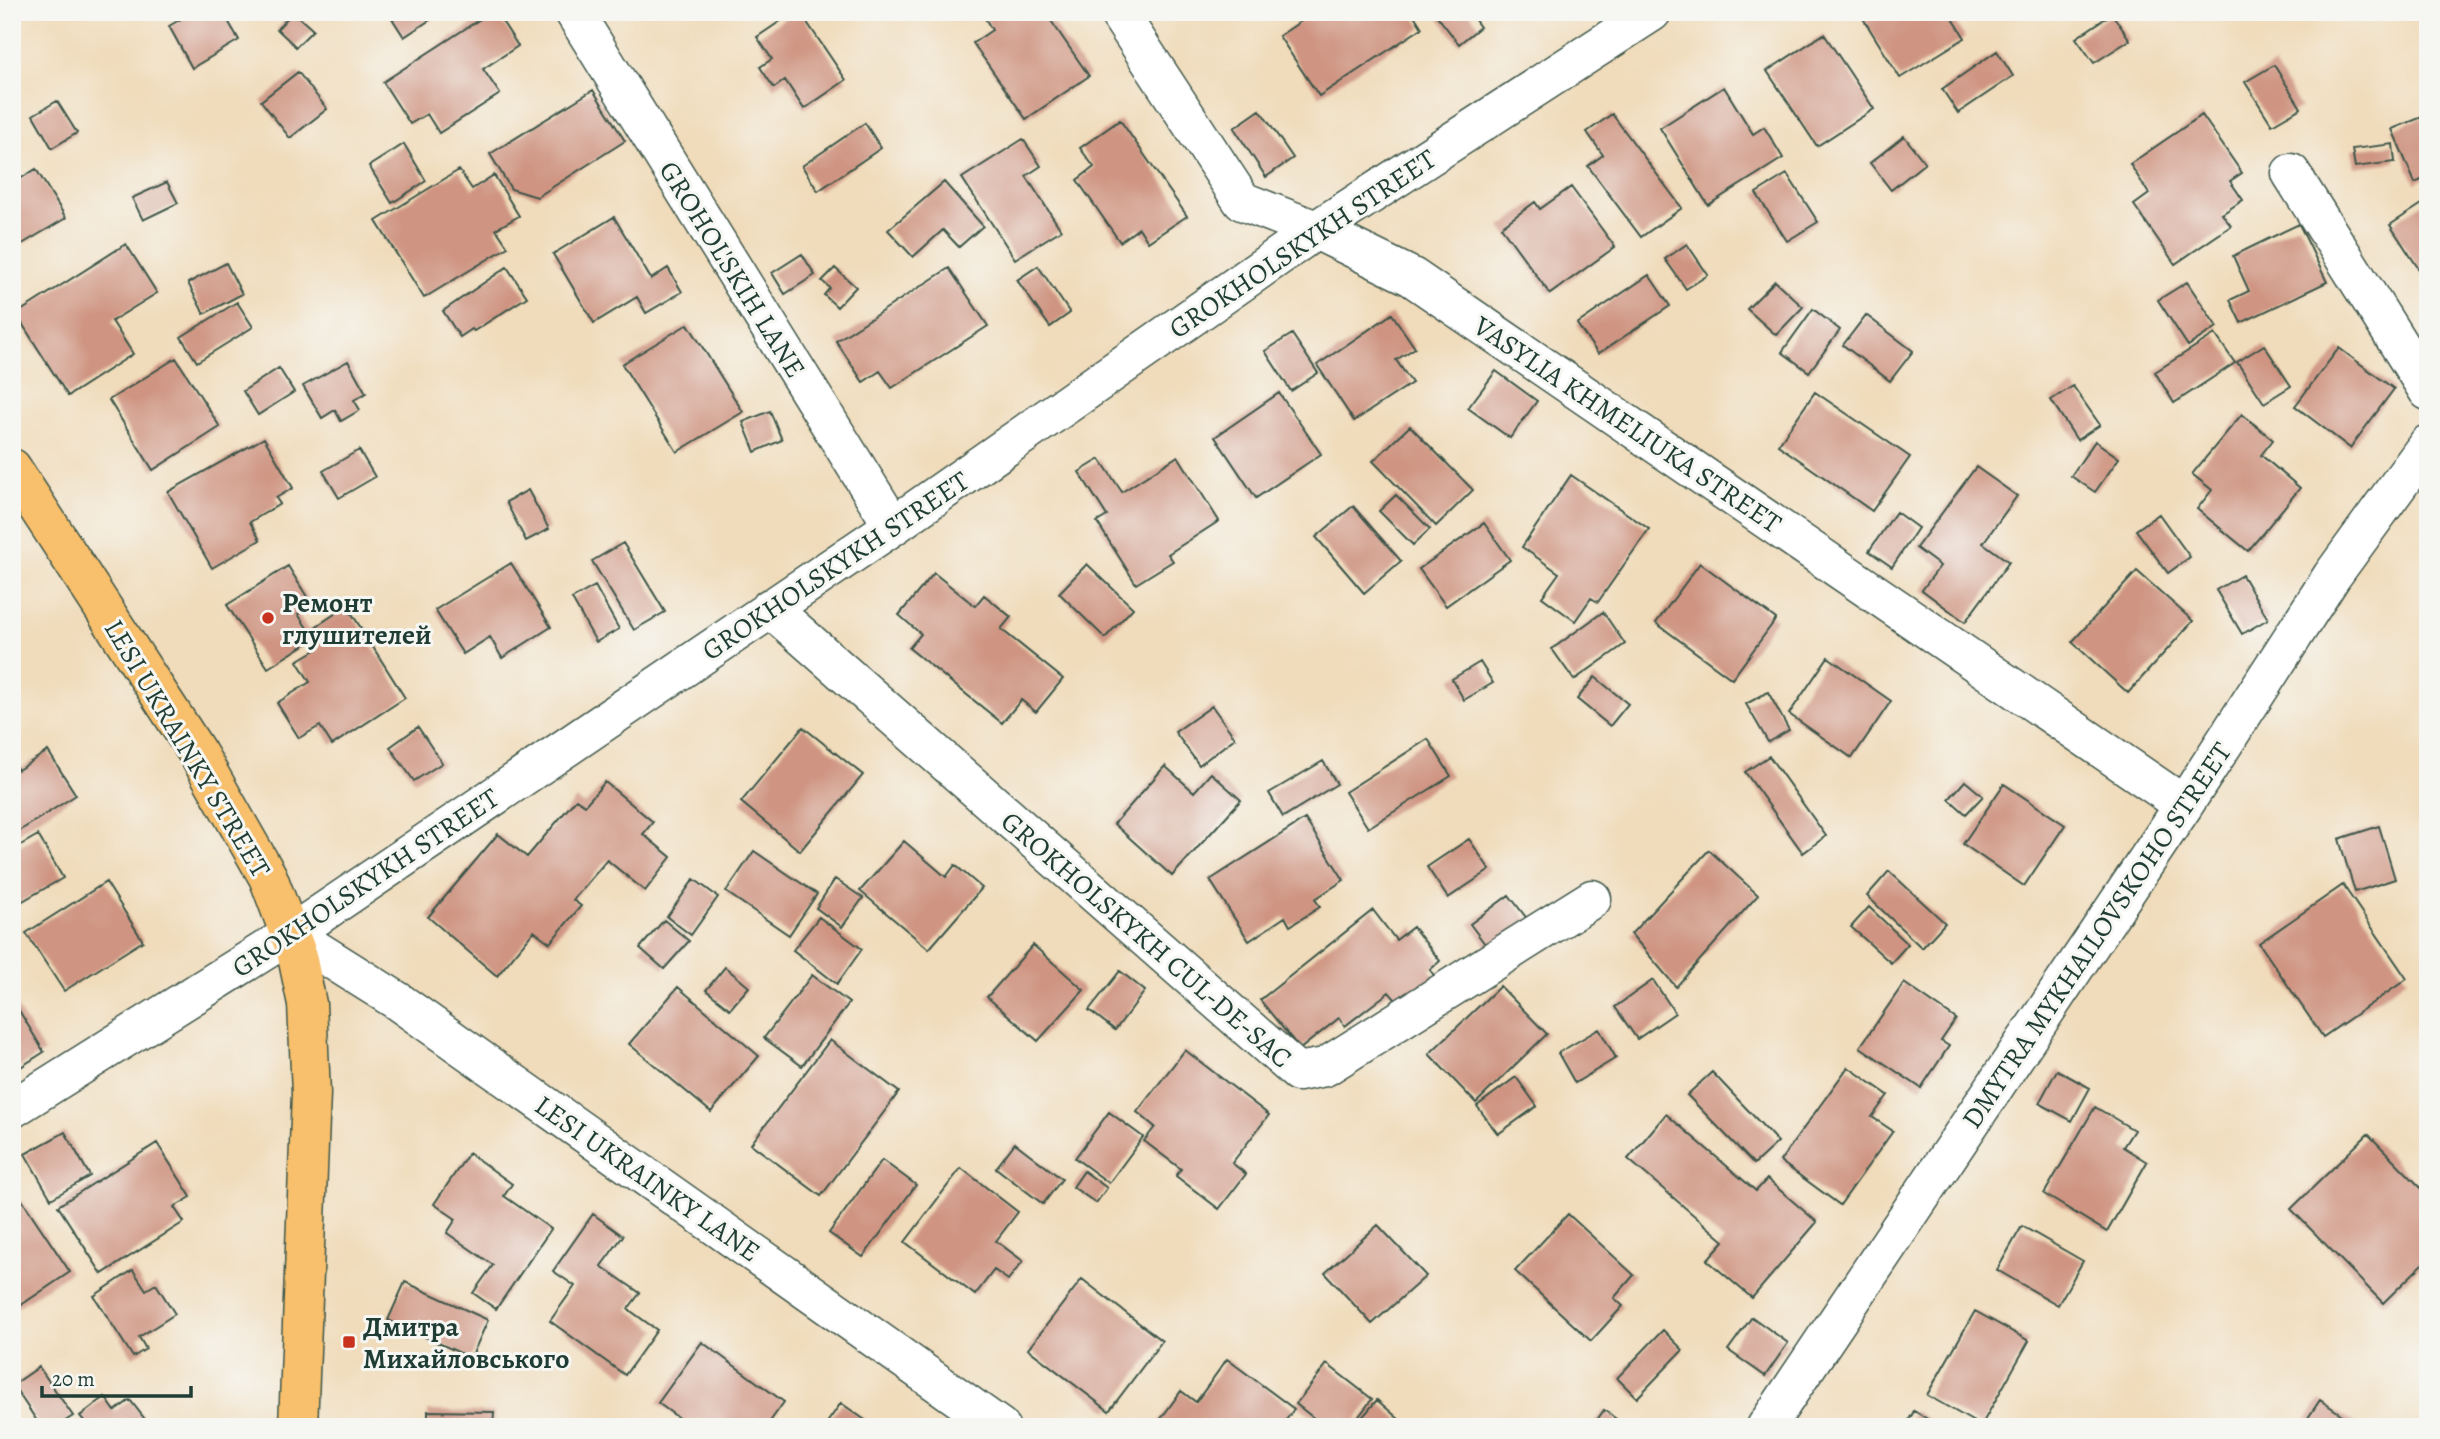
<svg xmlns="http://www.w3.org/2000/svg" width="2440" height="1439" viewBox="0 0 2440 1439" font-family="Alegreya,serif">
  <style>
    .building { fill: #cf9582 }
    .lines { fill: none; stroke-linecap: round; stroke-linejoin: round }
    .minor-casing { stroke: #3e5548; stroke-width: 41 }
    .major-casing { stroke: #3e5548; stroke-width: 41 }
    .minor { stroke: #fff; stroke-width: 38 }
    .major { stroke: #f8bf6c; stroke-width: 38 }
    .poi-dot { fill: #c8321e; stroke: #f6f6f2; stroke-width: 2.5 }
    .labels { text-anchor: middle; stroke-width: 6; stroke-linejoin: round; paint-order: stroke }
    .street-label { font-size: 28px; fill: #1f3d34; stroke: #f6f6f2 }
    .poi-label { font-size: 28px; font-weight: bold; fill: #1f3d34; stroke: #f6f6f2; text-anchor: start }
  </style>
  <rect width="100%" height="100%" fill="#f6f6f2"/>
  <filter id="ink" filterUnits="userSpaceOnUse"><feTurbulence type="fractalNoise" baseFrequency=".0143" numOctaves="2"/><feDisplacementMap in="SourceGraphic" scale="14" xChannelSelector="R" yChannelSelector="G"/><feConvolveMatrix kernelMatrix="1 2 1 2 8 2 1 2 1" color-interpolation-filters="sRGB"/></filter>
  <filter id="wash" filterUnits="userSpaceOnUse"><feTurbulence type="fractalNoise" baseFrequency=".00686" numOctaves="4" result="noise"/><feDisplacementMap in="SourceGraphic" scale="28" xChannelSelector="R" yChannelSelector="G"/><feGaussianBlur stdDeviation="1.57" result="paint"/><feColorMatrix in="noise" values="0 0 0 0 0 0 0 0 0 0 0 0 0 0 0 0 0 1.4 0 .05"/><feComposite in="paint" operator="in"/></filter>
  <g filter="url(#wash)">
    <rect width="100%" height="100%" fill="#f0dbba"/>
    <g id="blocks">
      <!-- building -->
      <path class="building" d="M193,12H223L239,40L192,68L169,26Z
        M293,12L313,30L296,47L277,29Z
        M388,12H442L404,37Z
        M491,12H496L518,46L483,69L500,94L439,133L427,114L410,124L383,82Z
        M794,12H800L846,80L804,109L785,80L774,88L760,67L772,59L757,37Z
        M987,12H1045L1089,76L1026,119L973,43L992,30L983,15Z
        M1315,12H1412L1422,28L1319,96L1279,36Z
        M1434,12H1469L1480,27L1459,44Z
        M1865,12H1949L1965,38L1900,78L1861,15Z
        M2112,14L2130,40L2094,63L2076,38Z
        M1824,34L1874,109L1817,146L1767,71Z
        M1997,51L2013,76L1958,113L1942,89Z
        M2274,65L2301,108L2272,125L2245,82Z
        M298,72L327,109L290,138L261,101Z
        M1724,87L1753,134L1764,127L1783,158L1708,205L1660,128Z
        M593,90L625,141L537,197L511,189L490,154Z
        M57,101L77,133L52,148L33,115Z
        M1260,110L1293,158L1266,177L1234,128Z
        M1612,114L1682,208L1641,237L1588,166L1603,155L1587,132Z
        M2202,115L2242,173L2230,181L2243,200L2222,214L2231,226L2175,264L2134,205L2149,194L2130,164Z
        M2422,117L2428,131V177L2415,183L2392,129Z
        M1120,120L1187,216L1148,242L1139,228L1120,242L1077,180L1094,167L1080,148Z
        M865,123L881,148L818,191L802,166Z
        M1904,136L1925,163L1891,190L1870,163Z
        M1023,139L1041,166L1026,176L1061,230L1015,259L962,178Z
        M404,144L426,181L392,203L369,166Z
        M2393,144L2395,162L2355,167L2352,149Z
        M36,169L66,218L12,250V184Z
        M459,170L472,189L494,175L519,216L496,229L508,247L424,298L376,221Z
        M1787,174L1818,222L1787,241L1756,193Z
        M167,182L178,203L143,220L132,198Z
        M944,182L983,226L959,247L943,230L913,257L888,230Z
        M1571,187L1615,247L1550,294L1501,227L1535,202L1540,209Z
        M2428,200V283L2390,225Z
        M614,217L651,279L668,268L682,292L646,313L637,297L594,323L553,254Z
        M2299,224L2327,282L2241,323L2230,300L2249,291L2233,256Z
        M126,244L157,293L112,321L133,354L68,396L16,314Z
        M1687,244L1708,275L1686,289L1665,259Z
        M802,254L815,275L785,294L772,273Z
        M226,263L242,294L204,314L188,283Z
        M1038,266L1070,313L1050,327L1017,280Z
        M507,267L527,297L474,331L472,329L460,337L443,311Z
        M835,268L856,287L837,307L824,295L830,288L822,281Z
        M949,268L988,326L892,388L880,371L863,382L836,341Z
        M1649,275L1670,306L1598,354L1577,324Z
        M1775,281L1803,307L1776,335L1747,309Z
        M2187,282L2217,327L2188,346L2158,300Z
        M237,302L253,327L197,362L181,337Z
        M1813,309L1840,330L1809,372L1782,352Z
        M1392,314L1415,348L1396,360L1412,383L1354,421L1317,365Z
        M1866,315L1913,351L1890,381L1843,345Z
        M688,324L743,412L677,452L622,364Z
        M1292,334L1318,373L1291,391L1265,351Z
        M2215,334L2235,363L2174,403L2155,372Z
        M2264,345L2291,386L2264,403L2237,362Z
        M2339,348L2394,389L2350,448L2295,406Z
        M176,358L220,427L153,470L109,400Z
        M348,361L366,393L354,400L360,410L341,421L335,410L322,418L303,386Z
        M279,368L294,392L258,415L243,391Z
        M1496,371L1537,401L1510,438L1468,408Z
        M2073,386L2100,425L2077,440L2051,400Z
        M1815,392L1910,457L1872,511L1778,445Z
        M1279,393L1321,454L1256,498L1215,437Z
        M770,411L782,440L755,452L743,422Z
        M2242,414L2273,440L2261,455L2300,488L2248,551L2197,509L2212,490L2192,474Z
        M1410,426L1473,490L1436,526L1373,461Z
        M264,438L293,488L276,498L280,504L250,522L260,540L212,568L168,492Z
        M2095,441L2119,458L2095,492L2071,476Z
        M359,450L375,477L339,498L323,471Z
        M1178,456L1219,521L1168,554L1173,561L1136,584L1097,522L1107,516L1079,472L1100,459L1122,492Z
        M1976,467L2017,496L1983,543L2009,562L1965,622L1922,590L1940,566L1916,548Z
        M1571,475L1649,529L1598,602L1591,598L1575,621L1542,597L1559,573L1522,547Z
        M528,490L549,529L526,541L506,502Z
        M1396,495L1430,529L1413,545L1379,511Z
        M1353,506L1401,561L1364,593L1316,537Z
        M1896,512L1918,528L1892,567L1869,551Z
        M2159,514L2190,557L2168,573L2136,530Z
        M1484,523L1510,560L1446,606L1419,569Z
        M623,543L665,612L634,630L592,561Z
        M511,563L551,627L502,658L490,637L463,654L435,610Z
        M1700,563L1776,619L1732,679L1656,623Z
        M1087,564L1133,608L1105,638L1059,593Z
        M288,566L312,605L298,614L309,631L347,606L405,698L332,745L320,726L299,738L277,703L310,682L297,661L319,648L314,639L268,668L227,605Z
        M2137,571L2193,621L2128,693L2072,642Z
        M934,573L975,606L984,595L1011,617L1001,629L1063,679L1036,712L1021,700L1002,723L909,648L921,634L899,615Z
        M2242,575L2268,619L2242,634L2216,590Z
        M595,586L619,629L596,642L572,599Z
        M1603,612L1625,644L1574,680L1552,649Z
        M1828,657L1891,701L1852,758L1789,714Z
        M1480,662L1493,683L1464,700L1452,679Z
        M1595,677L1628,704L1610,726L1577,699Z
        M1768,692L1789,730L1768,742L1746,704Z
        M1212,706L1235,738L1199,765L1175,732Z
        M418,727L442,763L414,781L390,747Z
        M803,727L863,775L800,851L741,802Z
        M1428,739L1451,776L1368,828L1345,792Z
        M48,751L76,795L16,833L12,828V761L18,770Z
        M1769,756L1826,836L1803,853L1745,772Z
        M1323,761L1337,784L1283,817L1269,793Z
        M1165,766L1194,792L1211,773L1241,800L1172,876L1114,824Z
        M1965,781L1983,796L1966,814L1949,799Z
        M605,782L653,822L643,834L671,857L645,891L607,860L573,900L581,906L550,943L534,931L497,976L428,917L498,834L527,857L576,799L585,805Z
        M2004,784L2065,825L2024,886L1963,844Z
        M1305,819L1344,880L1315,899L1320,907L1290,926L1285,917L1249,941L1210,880Z
        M2379,826L2395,879L2355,892L2339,839Z
        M38,835L63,878L12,907V850Z
        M1469,839L1490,870L1448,898L1427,867Z
        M904,841L946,877L955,865L982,888L929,949L860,891Z
        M1709,850L1758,895L1676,987L1631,934Z
        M754,851L817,894L789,935L726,892Z
        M1889,871L1945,923L1922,948L1867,896Z
        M694,879L718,897L691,935L667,917Z
        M835,879L863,898L842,927L816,908Z
        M106,882L143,941L64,991L26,933Z
        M2343,885L2407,979L2323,1037L2259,943Z
        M1509,895L1531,924L1491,952L1470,924Z
        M1869,907L1908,944L1891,963L1851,927Z
        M1373,910L1396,940L1413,927L1440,961L1430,970L1436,978L1401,1006L1389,992L1345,1026L1339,1018L1300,1049L1260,1000Z
        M819,917L862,949L837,984L793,950Z
        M664,920L689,941L664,969L640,948Z
        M1033,945L1084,990L1038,1041L987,997Z
        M725,967L749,987L730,1009L706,990Z
        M1120,971L1145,991L1115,1030L1089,1010Z
        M812,975L849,1003L802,1066L764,1038Z
        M1653,980L1675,1013L1637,1039L1615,1007Z
        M1904,983L1956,1019L1941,1041L1949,1046L1921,1088L1860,1047Z
        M1500,986L1547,1034L1476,1103L1429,1054Z
        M678,987L759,1056L711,1112L629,1044Z
        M17,1007L44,1052L19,1068L12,1057V1010Z
        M1599,1029L1616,1058L1575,1083L1558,1053Z
        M830,1040L899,1092L821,1196L751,1144Z
        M1185,1050L1269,1115L1232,1163L1246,1174L1219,1209L1176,1176L1181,1169L1144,1141L1155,1127L1137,1112Z
        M1848,1067L1888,1095L1872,1117L1893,1131L1840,1205L1780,1161Z
        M2057,1070L2090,1088L2072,1121L2039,1103Z
        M1712,1072L1778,1142L1754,1164L1687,1095Z
        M1516,1077L1537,1106L1498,1134L1477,1106Z
        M2095,1107L2134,1130L2123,1147L2147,1162L2107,1232L2044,1194Z
        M1109,1112L1143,1137L1109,1183L1075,1158Z
        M1666,1114L1756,1191L1767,1179L1817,1222L1752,1298L1707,1260L1724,1241L1628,1159Z
        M65,1132L90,1176L51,1199L25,1154Z
        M2368,1134L2428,1195V1259L2383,1303L2291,1209Z
        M157,1143L191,1197L174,1207L184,1222L102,1274L58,1206Z
        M1015,1143L1062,1179L1043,1204L996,1168Z
        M469,1153L512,1184L504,1196L551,1229L496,1309L473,1293L493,1265L447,1233L456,1219L434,1204Z
        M882,1160L916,1185L863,1257L829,1233Z
        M961,1168L1018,1212L996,1241L1023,1261L1008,1280L994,1270L975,1295L905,1242Z
        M1084,1171L1107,1188L1096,1203L1073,1187Z
        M22,1200L70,1272L12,1311V1206Z
        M593,1214L623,1236L601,1266L640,1293L628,1309L657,1330L625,1375L550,1321L575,1286L553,1271Z
        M1568,1214L1634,1275L1614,1298L1623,1306L1591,1341L1515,1271Z
        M1378,1225L1426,1276L1372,1324L1325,1273Z
        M2022,1226L2083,1261L2058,1305L1997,1270Z
        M133,1270L146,1290L156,1284L175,1314L139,1337L146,1349L133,1357L94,1296Z
        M1082,1279L1162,1341L1109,1411L1028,1349Z
        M405,1282L488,1320L471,1358L388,1320Z
        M1975,1311L2029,1341L1981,1426L1927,1395Z
        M1752,1317L1788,1343L1765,1376L1728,1350Z
        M1663,1330L1683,1350L1637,1398L1617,1378Z
        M702,1342L784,1402L766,1427H691L658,1403Z
        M1227,1359L1294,1409L1281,1427H1155L1181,1391L1196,1402Z
        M1327,1364L1372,1399L1351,1427H1325L1296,1404Z
        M39,1367L73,1416L56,1427H41L13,1385Z
        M105,1397L115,1411L130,1400L151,1427H89L80,1416Z
        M1377,1400L1408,1427H1354Z
        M2320,1400L2360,1427H2302Z
        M841,1403L875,1427H824Z
        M1604,1410L1627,1427H1592Z
        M428,1411L494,1412L493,1427H428Z
        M1914,1411L1941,1427H1905Z"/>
    </g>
  </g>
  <g filter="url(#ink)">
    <use href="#blocks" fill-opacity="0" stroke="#3e5548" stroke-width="2"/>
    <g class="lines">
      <defs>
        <path id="minor" d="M574,12L893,526
          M1118,12L1242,201L1316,230L1412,277L2184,805
          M2291,173L2428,391
          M770,608L1298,1072L1325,1067L1592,899
          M291,934L396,1000L1000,1427
          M12,1109L291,934L893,526L1316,230L1652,12
          M1766,1427L2184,805L2332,576L2428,444"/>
        <path id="major" d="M12,468L198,754L268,877L296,951L307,1004L311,1093L298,1427"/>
      </defs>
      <!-- minor casing -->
      <use href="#minor" class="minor-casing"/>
      <!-- major casing -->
      <use href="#major" class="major-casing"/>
      <!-- minor -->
      <use href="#minor" class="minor"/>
      <!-- major -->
      <use href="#major" class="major"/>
    </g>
  </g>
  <!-- markers -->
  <g class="poi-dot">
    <circle cx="268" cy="618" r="7"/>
    <rect x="342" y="1335" width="14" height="14" rx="3.5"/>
  </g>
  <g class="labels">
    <!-- street labels -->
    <g class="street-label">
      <text transform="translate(1302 243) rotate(-34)" y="10">GROKHOLSKYKH STREET</text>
      <text transform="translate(733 269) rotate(58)" y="10">GROHOL'SKIH LANE</text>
      <text transform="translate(1628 424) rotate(34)" y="10">VASYLIA KHMELIUKA STREET</text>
      <text transform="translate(835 565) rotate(-34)" y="10">GROKHOLSKYKH STREET</text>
      <text transform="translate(188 748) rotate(59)" y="10">LESI UKRAINKY STREET</text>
      <text transform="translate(365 882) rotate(-34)" y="10">GROKHOLSKYKH STREET</text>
      <text transform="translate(2096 935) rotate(-56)" y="10">DMYTRA MYKHAILOVSKOHO STREET</text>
      <text transform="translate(1147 939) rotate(41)" y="10">GROKHOLSKYKH СUL-DE-SAC</text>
      <text transform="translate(648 1178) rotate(35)" y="10">LESI UKRAINKY LANE</text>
    </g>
    <!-- poi labels -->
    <g class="poi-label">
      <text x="282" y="612">Ремонт<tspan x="282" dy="32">глушителей</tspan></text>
      <text x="363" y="1336">Дмитра<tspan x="363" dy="32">Михайловського</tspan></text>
    </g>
  </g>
  <!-- margin -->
  <rect width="2440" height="1439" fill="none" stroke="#f6f6f2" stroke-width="42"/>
  <!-- scale -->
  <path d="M42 1386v10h149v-10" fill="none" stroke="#1f3d34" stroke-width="3.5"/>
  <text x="52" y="1386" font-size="21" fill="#1f3d34" stroke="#f6f6f2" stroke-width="5" paint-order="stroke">20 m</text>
</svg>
